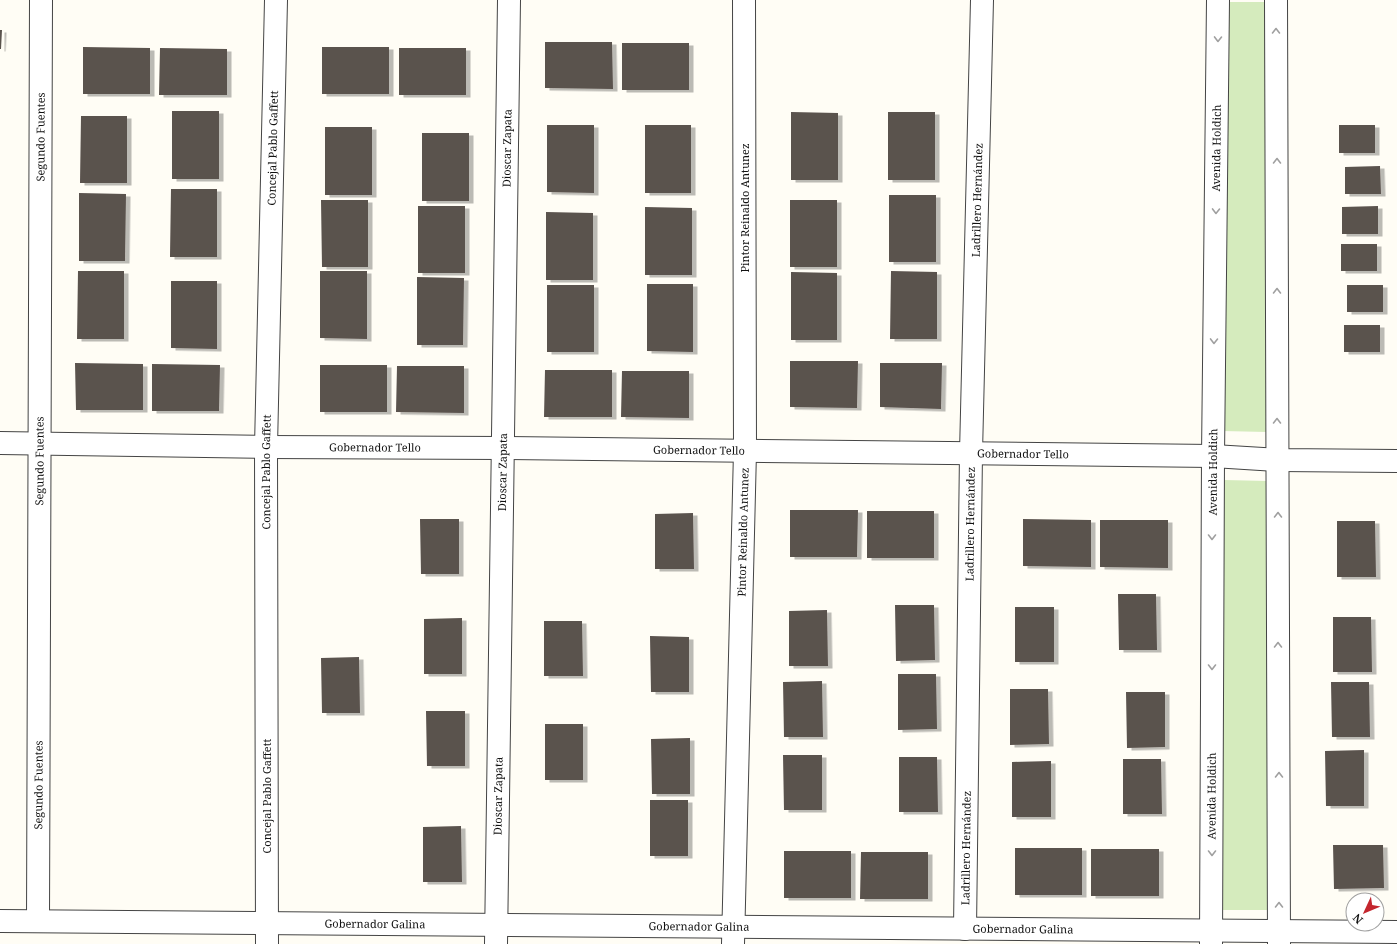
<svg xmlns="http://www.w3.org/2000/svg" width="1397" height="944" viewBox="0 0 1397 944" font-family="'Noto Serif',serif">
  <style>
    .green { fill: #d5ebbd }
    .building { fill: #5a524d; filter: url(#shadow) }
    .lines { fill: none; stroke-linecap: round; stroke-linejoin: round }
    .minor-casing { stroke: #444; stroke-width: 24 }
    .minor { stroke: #fff; stroke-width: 22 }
    .oneway { stroke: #a0a0a0 }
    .labels { text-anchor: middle; stroke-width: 4; stroke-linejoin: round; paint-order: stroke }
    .street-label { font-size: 11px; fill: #111; stroke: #fff }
  </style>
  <defs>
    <filter id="shadow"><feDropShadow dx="4.5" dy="2.5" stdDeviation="0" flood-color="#0004"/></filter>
  </defs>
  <rect width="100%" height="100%" fill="#fffdf5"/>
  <!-- green -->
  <path class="green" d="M1223,2H1268L1267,432L1222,431Z
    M1224,480L1268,481L1267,910H1222Z"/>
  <!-- building -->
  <path class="building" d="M0,30H2L1,49H0Z
    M545,42H612L613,89L545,88Z
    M622,43H689V90H622Z
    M83,47L150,48V94H83Z
    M322,47H389V94H322Z
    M160,48L227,49V95H159Z
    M399,48H466V95H399Z
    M172,111H219V179H172Z
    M791,112L838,113V180H791Z
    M888,112H935V180H888Z
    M81,116H127V183H80Z
    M547,125H594V193L547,192Z
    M645,125H691V193H645Z
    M1339,125H1375V153H1339Z
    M325,127H372V195H325Z
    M422,133H469V201H422Z
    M1380,166L1381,194H1345V167Z
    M171,189H217V257H170Z
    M79,193L126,194L125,261H79Z
    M889,195H936V262H889Z
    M321,200H368V267H322Z
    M790,200H837V267H790Z
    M418,206H465V273H418Z
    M1378,206V234H1342V207Z
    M645,207L692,208V275H645Z
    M546,212L593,213V280H546Z
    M1341,244H1377V271H1341Z
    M78,271H124V339H77Z
    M320,271H367V339L320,338Z
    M891,271L937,272V339H890Z
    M791,272L837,273V340H791Z
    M417,277L464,278L463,345H417Z
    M171,281H217V349L171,348Z
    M647,284H693V352L647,351Z
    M547,285H594V352H547Z
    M1347,285H1383V312H1347Z
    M1344,325H1380V352H1344Z
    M790,361H858L857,408L790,407Z
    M75,363L143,364V410H76Z
    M880,363H942L941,409L880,407Z
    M152,364L220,365L219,411H152Z
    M320,365H387V412H320Z
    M397,366H464V413L396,412Z
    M545,370H612V417H544Z
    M622,371H689V418L621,417Z
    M790,510H858L857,557H790Z
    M867,511H934V558H867Z
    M693,513L694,569H655V514Z
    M420,519H459V574H421Z
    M1023,519L1091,520V567L1023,566Z
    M1100,520H1168V568L1100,567Z
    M1337,521H1375L1376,577H1337Z
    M1118,594H1156L1157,650H1119Z
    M895,605H934L935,660L896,661Z
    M1015,607H1054V662H1015Z
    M827,610L828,666H789V611Z
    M1333,617H1371L1372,672H1333Z
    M462,618V674H424V619Z
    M544,621H582L583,676H544Z
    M650,636L689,637V692H651Z
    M359,657L360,713H322L321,658Z
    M898,674H936L937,729L898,730Z
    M822,681L823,737H784L783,682Z
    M1331,682H1369L1370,737H1332Z
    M1010,689H1048L1049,744L1010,745Z
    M1126,692H1165V747L1127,748Z
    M426,711H465V766H427Z
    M545,724H583V780H545Z
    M690,738V794H652L651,739Z
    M1364,750V806H1326L1325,751Z
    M783,755H822V810H784Z
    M899,757H937L938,812H899Z
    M1123,759H1161L1162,814H1123Z
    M1051,761V817H1012V762Z
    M650,800H688V856H650Z
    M461,826L462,882H423V827Z
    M1333,845H1383L1384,888L1334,889Z
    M1015,848H1082V895H1015Z
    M1091,849H1159V896H1091Z
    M784,851H851V898H784Z
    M861,852H928V899H860Z"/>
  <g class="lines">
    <defs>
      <g id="minor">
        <path d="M1276,0L1279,944"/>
        <path id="s1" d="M0,443L266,447L503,448L1213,456L1278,460L1397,461"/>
        <path id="s2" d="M0,921L1397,932"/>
        <path id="s3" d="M38,921L41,0"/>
        <path id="s4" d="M965,929L971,453L982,0"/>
        <path id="s5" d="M267,944L266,447L276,0"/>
        <path id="s6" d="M496,944L509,0"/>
        <path id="s7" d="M733,944L745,451L744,0"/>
        <path id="s8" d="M1211,944L1213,456L1218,0"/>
      </g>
    </defs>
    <!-- minor casing -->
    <use href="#minor" class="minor-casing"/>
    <!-- minor -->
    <use href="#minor" class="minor"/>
  </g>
  <!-- one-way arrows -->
  <defs><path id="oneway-chevron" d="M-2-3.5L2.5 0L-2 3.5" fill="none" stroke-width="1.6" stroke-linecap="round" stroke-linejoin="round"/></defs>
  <g class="oneway">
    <use href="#oneway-chevron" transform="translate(1276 31) rotate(-90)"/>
    <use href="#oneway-chevron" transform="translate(1218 39) rotate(91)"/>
    <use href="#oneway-chevron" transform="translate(1277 161) rotate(-90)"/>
    <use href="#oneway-chevron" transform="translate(1216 211) rotate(91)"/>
    <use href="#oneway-chevron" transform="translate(1277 291) rotate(-90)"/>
    <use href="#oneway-chevron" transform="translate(1214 341) rotate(91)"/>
    <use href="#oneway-chevron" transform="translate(1277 421) rotate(-90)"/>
    <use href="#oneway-chevron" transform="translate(1278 515) rotate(-90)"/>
    <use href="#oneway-chevron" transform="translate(1212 537) rotate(90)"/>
    <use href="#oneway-chevron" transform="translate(1278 645) rotate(-90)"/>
    <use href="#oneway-chevron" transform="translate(1212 667) rotate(90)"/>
    <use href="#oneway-chevron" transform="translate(1279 775) rotate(-90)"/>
    <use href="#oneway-chevron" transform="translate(1212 853) rotate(90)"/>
    <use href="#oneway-chevron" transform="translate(1279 905) rotate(-90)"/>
  </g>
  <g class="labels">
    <!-- street labels -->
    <g class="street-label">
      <text dy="4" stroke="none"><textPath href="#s3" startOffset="784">Segundo Fuentes</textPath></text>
      <text dy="4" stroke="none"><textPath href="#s5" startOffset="796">Concejal Pablo Gaffett</textPath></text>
      <text dy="4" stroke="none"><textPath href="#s6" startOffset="796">Dioscar Zapata</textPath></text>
      <text dy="4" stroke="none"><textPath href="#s8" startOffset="796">Avenida Holdich</textPath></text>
      <text dy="4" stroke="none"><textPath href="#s4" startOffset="729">Ladrillero Hernández</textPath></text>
      <text transform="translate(745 208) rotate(-90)" y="4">Pintor Reinaldo Antunez</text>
      <text dy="4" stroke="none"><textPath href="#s1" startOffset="375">Gobernador Tello</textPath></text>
      <text dy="4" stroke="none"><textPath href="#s1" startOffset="699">Gobernador Tello</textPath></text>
      <text dy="4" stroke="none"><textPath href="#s1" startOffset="1023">Gobernador Tello</textPath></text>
      <text dy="4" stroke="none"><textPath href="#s3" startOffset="460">Segundo Fuentes</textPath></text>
      <text dy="4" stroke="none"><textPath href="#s5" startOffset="472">Concejal Pablo Gaffett</textPath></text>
      <text dy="4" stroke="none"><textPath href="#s6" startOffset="472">Dioscar Zapata</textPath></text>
      <text dy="4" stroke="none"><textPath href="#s8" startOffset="472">Avenida Holdich</textPath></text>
      <text dy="4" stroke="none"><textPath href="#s4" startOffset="405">Ladrillero Hernández</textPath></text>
      <text dy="4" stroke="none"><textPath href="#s7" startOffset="412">Pintor Reinaldo Antunez</textPath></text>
      <text dy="4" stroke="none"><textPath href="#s3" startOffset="136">Segundo Fuentes</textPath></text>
      <text transform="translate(267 796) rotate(-90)" y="4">Concejal Pablo Gaffett</text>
      <text dy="4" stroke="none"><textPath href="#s6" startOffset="148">Dioscar Zapata</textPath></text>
      <text dy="4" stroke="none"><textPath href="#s8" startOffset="148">Avenida Holdich</textPath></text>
      <text dy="4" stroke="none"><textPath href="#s4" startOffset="81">Ladrillero Hernández</textPath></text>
      <text dy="4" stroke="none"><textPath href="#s2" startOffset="375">Gobernador Galina</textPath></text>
      <text dy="4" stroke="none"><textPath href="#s2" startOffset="699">Gobernador Galina</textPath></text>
      <text dy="4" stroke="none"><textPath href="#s2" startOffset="1023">Gobernador Galina</textPath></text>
    </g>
  </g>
  <!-- north arrow -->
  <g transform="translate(1365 912) rotate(226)"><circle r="19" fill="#ffffff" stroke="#a0a0a0"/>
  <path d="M0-3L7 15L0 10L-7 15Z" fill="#c4262e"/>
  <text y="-6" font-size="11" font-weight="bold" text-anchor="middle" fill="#111111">N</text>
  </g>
</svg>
